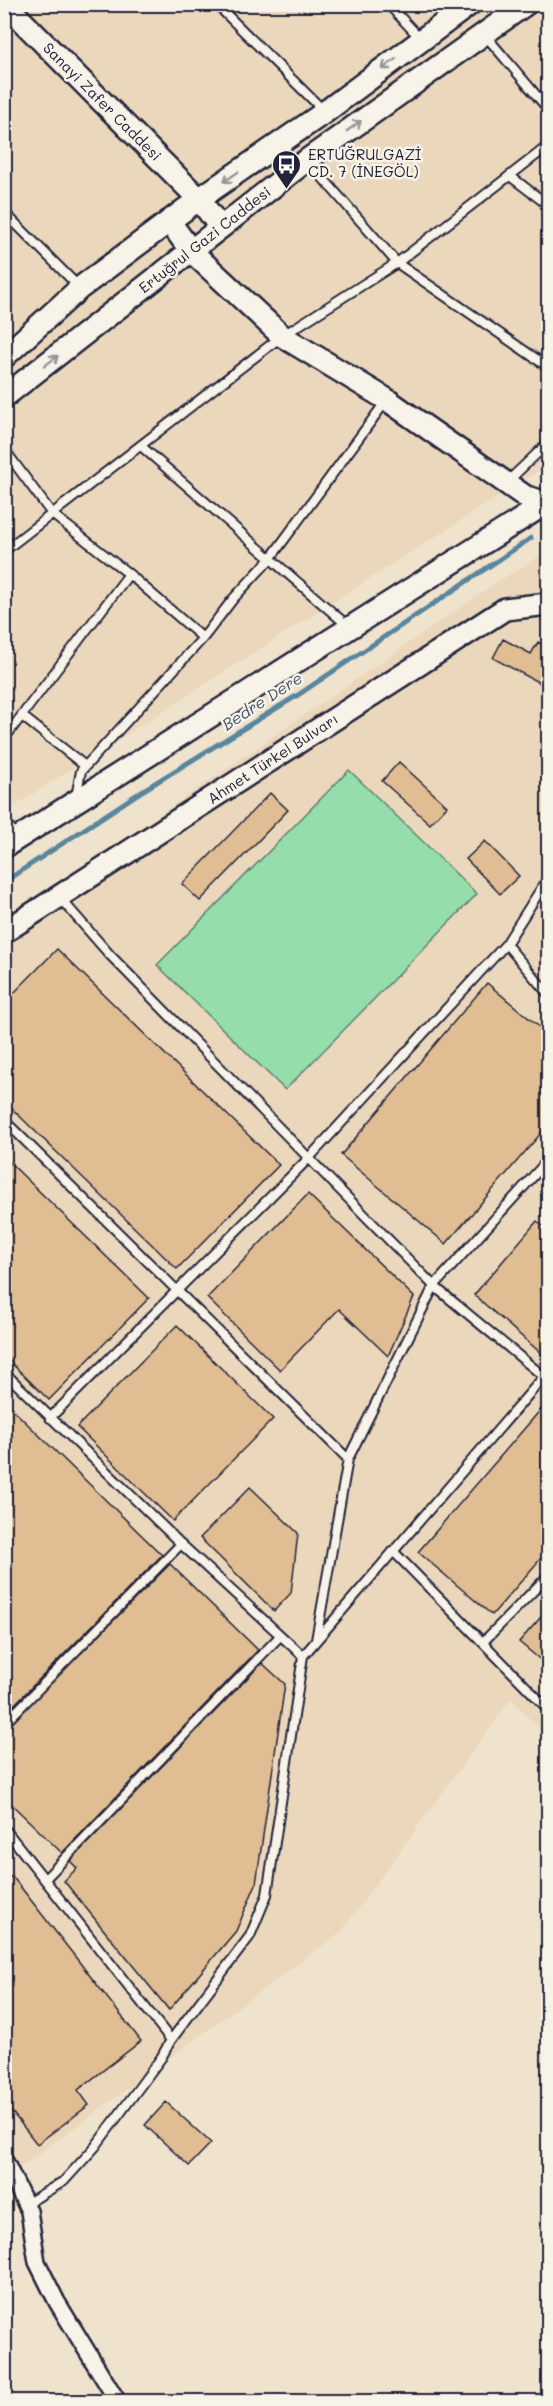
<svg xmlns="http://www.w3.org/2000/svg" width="553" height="2406" viewBox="0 0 553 2406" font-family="Mali,sans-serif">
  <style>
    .built { fill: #ebd8bc }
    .green { fill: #95ddab; stroke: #5c8073; stroke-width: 1.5 }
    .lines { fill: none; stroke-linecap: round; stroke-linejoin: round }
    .stream { stroke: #59869d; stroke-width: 5 }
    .building { fill: #e0bd92; stroke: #22223b; stroke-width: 1.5 }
    .lane-casing { stroke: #22223b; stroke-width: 12 }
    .street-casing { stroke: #22223b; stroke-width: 20 }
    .secondary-casing { stroke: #22223b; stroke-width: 26 }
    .lane { stroke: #f7f3e8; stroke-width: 8 }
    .street { stroke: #f7f3e8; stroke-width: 15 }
    .secondary { stroke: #f7f3e8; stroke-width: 21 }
    .oneway { stroke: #97959a }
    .labels { text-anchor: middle; stroke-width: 5; stroke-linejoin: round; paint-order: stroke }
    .street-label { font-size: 15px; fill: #22223b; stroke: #f7f3e8 }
    .poi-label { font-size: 15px; fill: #22223b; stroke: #f7f3e8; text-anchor: start }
    .water-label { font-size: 16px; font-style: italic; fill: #3e546c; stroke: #f7f3e8 }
  </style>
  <rect width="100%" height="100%" fill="#f0e3ce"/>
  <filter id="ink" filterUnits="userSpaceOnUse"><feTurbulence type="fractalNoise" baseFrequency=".0167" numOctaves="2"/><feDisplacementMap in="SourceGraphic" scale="12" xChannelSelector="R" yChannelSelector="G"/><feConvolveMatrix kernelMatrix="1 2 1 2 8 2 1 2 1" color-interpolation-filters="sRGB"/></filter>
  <g filter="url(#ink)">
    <!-- built -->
    <path class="built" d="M5,5H548V465L5,812Z
      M548,551V1739L511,1699L341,1932L5,2179V921L500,580Z"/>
    <!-- green -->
    <path class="green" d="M349,770L477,894L285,1090L157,965Z"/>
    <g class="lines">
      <!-- stream -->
      <path class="stream" d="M4,882L142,791L298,695L531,538"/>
    </g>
    <!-- building -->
    <path class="building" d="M503,639L531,654L538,642L549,648V688L493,658Z
      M399,762L447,806L430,824L382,781Z
      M270,793L288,810L200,901L182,884Z
      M485,841L519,876L500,894L466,859Z
      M57,949L279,1165L177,1269L4,1101V1003Z
      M487,983L549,1035V1124L446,1244L341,1155Z
      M4,1157L149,1298L49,1400L4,1356Z
      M308,1194L414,1297L388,1356L339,1309L280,1370L207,1298Z
      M537,1221L549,1231V1280L540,1289L549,1296V1346L542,1354L474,1295Z
      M177,1325L273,1419L173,1521L77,1427Z
      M549,1400V1549L492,1615L418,1552Z
      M4,1401L162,1555L4,1715Z
      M250,1487L298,1533L291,1593L274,1611L200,1538Z
      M170,1564L258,1650L62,1853L4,1797V1730Z
      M549,1608V1667L519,1642Z
      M262,1663L285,1684L256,1884L236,1931L169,2010L64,1881L77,1868L70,1861Z
      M12,1876L141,2041L78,2090L89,2105L37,2144L4,2102V1882Z
      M166,2102L211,2143L189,2166L145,2125Z"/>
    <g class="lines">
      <defs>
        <path id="lane" d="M216,4L324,111
          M388,4L420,38
          M485,35L548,109
          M308,161L397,263L548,367
          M510,176L548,205
          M4,212L80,288
          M141,446L348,626
          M4,449L52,514L129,574L203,638
          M506,483L548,443
          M4,551L282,336L397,263L548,146
          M22,716L85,766
          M4,739L129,574
          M76,797L81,771L203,638L233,599L270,559L386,401
          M4,820L18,838
          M548,878L506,944L548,994
          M60,898L110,955L434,1286L548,1380
          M4,1120L348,1459
          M4,1372L181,1544L303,1656
          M50,1418L309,1158L506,944
          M393,1551L548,1709
          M316,1640L348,1459L434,1286L548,1160
          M483,1642L548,1576
          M4,1724L181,1544
          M4,1828L171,2040L161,2058L95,2147L64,2181L26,2204
          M45,1879L280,1636
          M171,2040L250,1936L267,1895L303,1656L548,1372"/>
        <path id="street" d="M4,2159L29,2211L37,2262L57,2302L118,2402"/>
        <path id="secondary" d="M5,4L199,199L220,227
          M169,221L191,251L282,336L386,399L526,497L548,503
          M4,357L80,288L199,199L325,112L470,4
          M4,397L307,160L526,4
          M4,847L534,511
          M4,932L505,609L548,604"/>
      </defs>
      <!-- lane casing -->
      <use href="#lane" class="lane-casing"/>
      <!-- street casing -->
      <use href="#street" class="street-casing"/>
      <!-- secondary casing -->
      <use href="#secondary" class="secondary-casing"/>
      <!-- lane -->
      <use href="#lane" class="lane"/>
      <!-- street -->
      <use href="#street" class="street"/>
      <!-- secondary -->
      <use href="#secondary" class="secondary"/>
    </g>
    <!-- one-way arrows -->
    <defs><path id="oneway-shaft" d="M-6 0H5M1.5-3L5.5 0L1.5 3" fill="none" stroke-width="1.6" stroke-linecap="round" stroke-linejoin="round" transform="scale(1.5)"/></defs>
    <g class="oneway">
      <use href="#oneway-shaft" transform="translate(389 64) rotate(143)"/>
      <use href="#oneway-shaft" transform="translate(354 126) rotate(-36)"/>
      <use href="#oneway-shaft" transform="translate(231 177) rotate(145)"/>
      <use href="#oneway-shaft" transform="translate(51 361) rotate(-38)"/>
    </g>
  </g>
  <!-- icons -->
  <defs>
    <symbol id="bus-pin" viewBox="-11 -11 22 30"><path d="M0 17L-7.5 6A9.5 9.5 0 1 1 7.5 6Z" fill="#22223b" stroke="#f7f3e8"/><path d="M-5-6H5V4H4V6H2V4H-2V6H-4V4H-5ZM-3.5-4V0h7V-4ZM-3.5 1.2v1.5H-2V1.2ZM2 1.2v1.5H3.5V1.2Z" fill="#fff"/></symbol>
  </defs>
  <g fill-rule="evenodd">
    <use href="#bus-pin" x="270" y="148" width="33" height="45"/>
  </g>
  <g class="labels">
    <!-- street labels -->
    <g class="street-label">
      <text transform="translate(102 102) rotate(45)" y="5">Sanayi Zafer Caddesi</text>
      <text transform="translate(205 240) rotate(-38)" y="5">Ertuğrul Gazi Caddesi</text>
      <text transform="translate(273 759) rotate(-33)" y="5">Ahmet Türkel Bulvarı</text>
    </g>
    <!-- poi labels -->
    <g class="poi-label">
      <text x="308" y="160">ERTUĞRULGAZİ<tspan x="308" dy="17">CD. 7 (İNEGÖL)</tspan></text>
    </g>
    <!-- water labels -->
    <g class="water-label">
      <text transform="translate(262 701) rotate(-33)" y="6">Bedre Dere</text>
    </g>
  </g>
  <!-- margin -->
  <rect width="553" height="2406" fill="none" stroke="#f7f3e8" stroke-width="24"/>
  <rect x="12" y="12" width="529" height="2382" fill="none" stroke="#22223b" stroke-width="2" filter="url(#ink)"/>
</svg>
